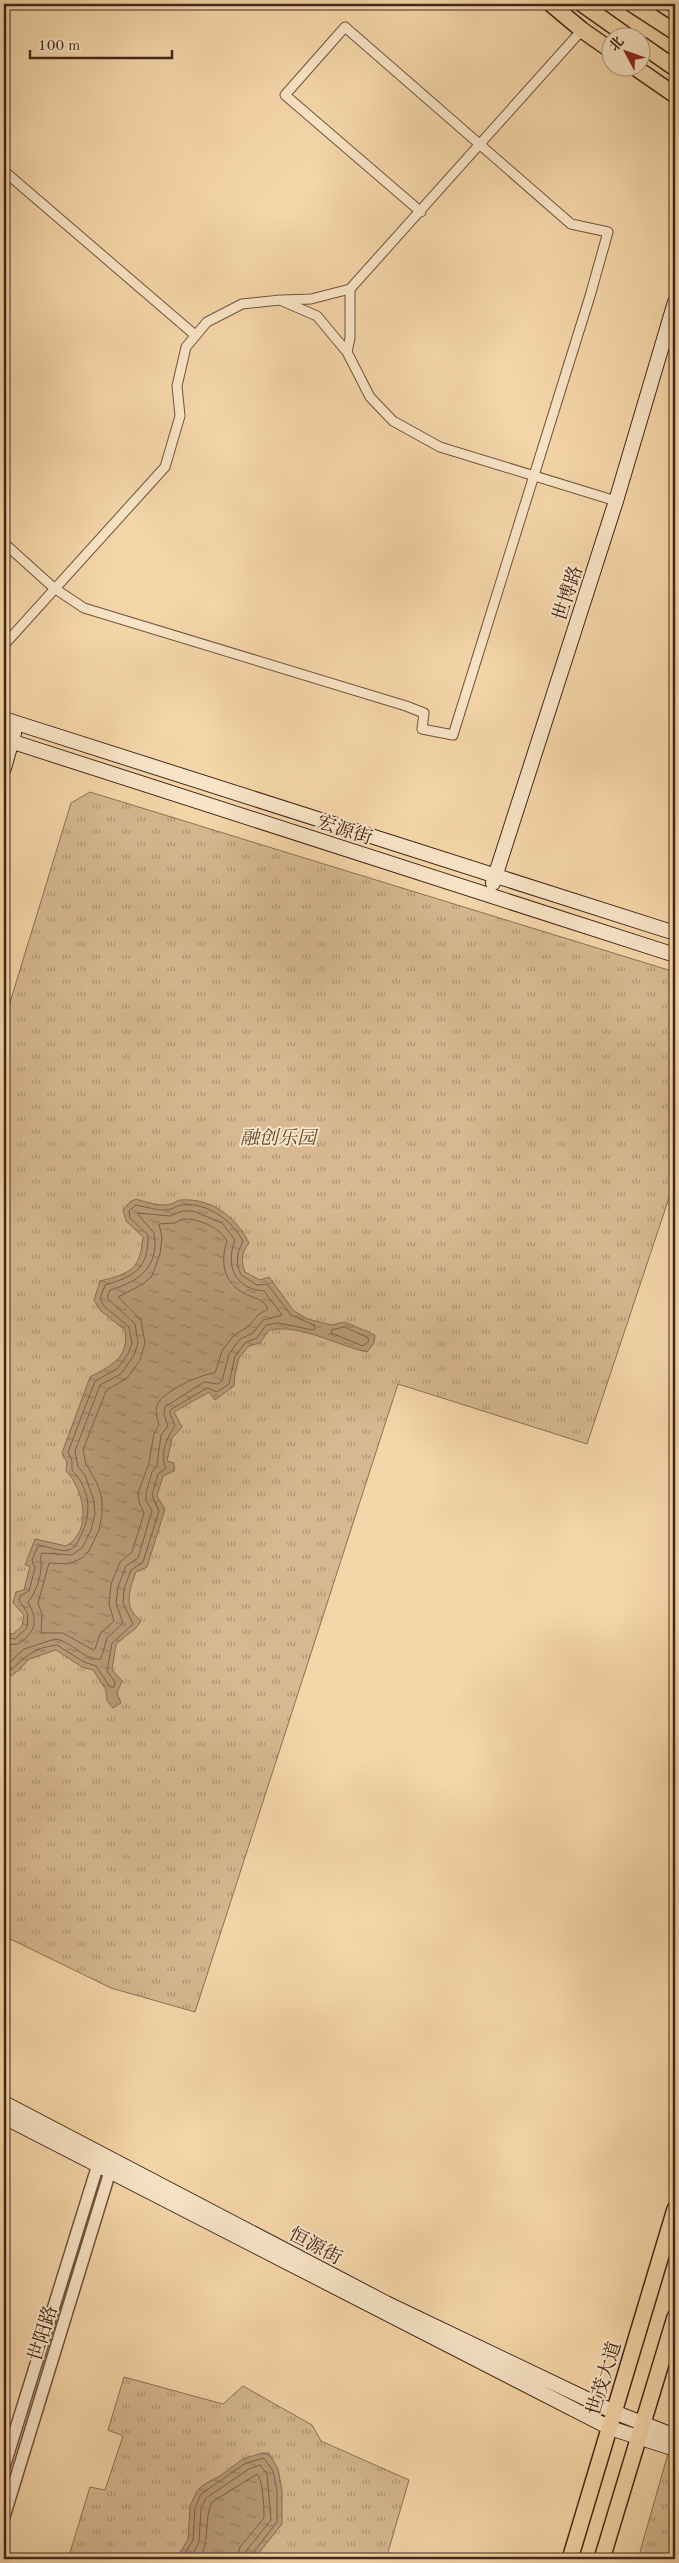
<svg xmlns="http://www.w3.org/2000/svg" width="679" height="2563" viewBox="0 0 679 2563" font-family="'Old Standard TT','Noto Serif SC',serif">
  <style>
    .park { fill: url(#park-tufts); stroke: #8e7055 }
    .water { fill: url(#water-ripples); stroke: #8a6c52 }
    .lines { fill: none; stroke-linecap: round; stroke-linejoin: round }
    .shore { stroke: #7e6049; stroke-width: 1 }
    .minor-casing { stroke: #70533e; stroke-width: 11 }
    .tertiary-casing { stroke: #70533e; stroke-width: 14 }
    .secondary-casing { stroke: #44271a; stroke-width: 16 }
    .primary-casing { stroke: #44271a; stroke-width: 18 }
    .trunk-casing { stroke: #44271a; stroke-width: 18 }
    .minor { stroke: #f8e4c6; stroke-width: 9 }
    .tertiary { stroke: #f8e4c6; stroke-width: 11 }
    .secondary { stroke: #f8e4c6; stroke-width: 14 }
    .primary { stroke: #f5d6a8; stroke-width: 15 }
    .trunk { stroke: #f5d6a8; stroke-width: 15 }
    .labels { text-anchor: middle; stroke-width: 4; stroke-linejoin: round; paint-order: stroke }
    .street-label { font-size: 19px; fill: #44271a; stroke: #f8e4c6 }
    .park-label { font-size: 19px; font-style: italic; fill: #614432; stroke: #f8e4c6 }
  </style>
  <defs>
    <pattern id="park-tufts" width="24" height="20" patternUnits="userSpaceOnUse" patternTransform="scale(1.25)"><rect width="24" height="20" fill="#d7b890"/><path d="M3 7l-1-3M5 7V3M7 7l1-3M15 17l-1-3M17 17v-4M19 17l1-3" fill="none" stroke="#b09675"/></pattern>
    <pattern id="water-ripples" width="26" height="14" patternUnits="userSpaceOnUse" patternTransform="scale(1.25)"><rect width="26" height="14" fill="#b99a78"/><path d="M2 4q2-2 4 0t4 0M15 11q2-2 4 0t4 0" fill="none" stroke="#987e62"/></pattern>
  </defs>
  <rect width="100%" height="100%" fill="#f5d6a8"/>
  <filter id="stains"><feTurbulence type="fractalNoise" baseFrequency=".004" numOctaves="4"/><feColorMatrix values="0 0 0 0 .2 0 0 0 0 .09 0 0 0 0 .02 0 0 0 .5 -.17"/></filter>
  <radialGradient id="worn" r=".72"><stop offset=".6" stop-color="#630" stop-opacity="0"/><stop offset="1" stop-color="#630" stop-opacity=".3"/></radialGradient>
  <!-- park -->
  <path class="park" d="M90,792L675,972V1180L587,1444L398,1384L195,2012L111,1988L4,1936V1022L71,803Z
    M124,2377L223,2404L243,2386L312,2425L321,2441L409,2480L386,2559H68L90,2487L105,2490L123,2436L108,2430Z
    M675,2429V2559H638Z"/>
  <!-- water -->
  <path class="water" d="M136,1199C146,1202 161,1207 171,1204C175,1203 177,1200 181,1200C212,1198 236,1217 249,1243C241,1253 241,1261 245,1272L260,1280L269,1277L294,1311L308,1319L331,1325L345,1322L375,1335L374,1343L367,1352C335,1345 302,1324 269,1330L260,1343L249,1346L239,1358L235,1375L234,1386L215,1400L209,1392L174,1412L182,1427L172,1438L167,1461L174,1463V1471L163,1476L157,1496L165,1509L147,1567L136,1572C129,1591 123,1607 141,1621L136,1628L116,1644L112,1670L122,1681L117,1693L121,1703L113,1708L107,1701L106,1690L93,1670L82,1667L56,1650L29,1659L19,1670L4,1681V1633L13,1634L22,1626L24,1615L13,1603L16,1592L24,1590L30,1566L25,1565L35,1539L66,1546C93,1531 84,1489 66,1471L67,1462L62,1453L90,1377C112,1365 129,1358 125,1330L101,1311L94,1300L100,1281C131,1273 140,1270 143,1237L126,1221L123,1210L130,1202Z
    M262,2453H269L278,2469L282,2491V2524L254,2559H176L188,2539L190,2506L197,2491L203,2485L221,2475L243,2459Z"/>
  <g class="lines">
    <!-- shore -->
    <path class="shore" d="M183,1219C198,1218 219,1227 227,1241C219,1265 225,1286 250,1296C259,1300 264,1300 268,1309L258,1315L248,1327L234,1335L222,1351L215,1373C201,1374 163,1391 157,1405C155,1412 157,1418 159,1425L154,1433L149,1463L138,1493L139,1502L144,1513L132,1552L120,1562L111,1584L109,1604L114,1621L100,1634L95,1649L93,1650L63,1633H41L42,1614L38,1603L49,1563L69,1564L82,1558L89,1551L99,1530L102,1515V1499L97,1483L86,1464L83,1450L106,1391L128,1377L140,1360L145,1343L141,1320L118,1297L143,1284L152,1276L160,1254L162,1237L159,1224L174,1223Z
      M345,1327L368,1338L369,1341L363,1346L331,1333L332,1330Z
      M4,1638L15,1639L27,1628L28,1614L19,1600L20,1596L29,1591L35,1568L32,1560L38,1546C47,1545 60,1553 69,1550C76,1547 78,1542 81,1535C93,1512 89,1488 72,1470V1461L68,1452L95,1381L117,1369L128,1354L132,1343L129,1327L105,1307L100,1299L105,1285C133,1277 149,1269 148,1235L130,1218L129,1211L136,1205C147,1207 161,1212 171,1209C175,1208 178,1205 182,1205C207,1202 232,1220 243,1241C237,1253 235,1262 241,1275L257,1285L267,1284L291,1315L314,1325L315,1329L312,1330L279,1323L266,1325L257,1338L246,1342L235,1356L229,1384L217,1392L207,1388L170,1410V1414L175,1426C167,1438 159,1454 166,1468L158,1474L152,1495L159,1511L143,1562L131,1570L124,1589L123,1603L133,1624L112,1643L107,1671L115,1682L114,1687H110L96,1666L84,1662L57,1645C30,1648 23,1660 4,1676
      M4,1645L18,1644C37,1631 38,1621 28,1602C35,1594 40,1580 41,1569C42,1562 39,1560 42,1553L72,1555L82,1548L91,1530L95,1514L94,1501L85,1475L78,1467L75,1451L100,1385L121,1374L134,1355L138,1343L135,1324L107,1298L110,1290C138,1282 160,1267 154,1233L137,1213L170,1216L182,1211H193L222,1223L235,1240C225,1266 235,1289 264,1291L282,1315L263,1320L253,1333L240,1339L229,1354L222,1381L218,1384L204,1382L165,1407L164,1415L168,1426L161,1435L157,1465L152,1472L146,1493V1500L152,1511L138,1558L126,1566L118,1587L116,1603L123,1623L107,1638L101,1659C84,1661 72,1641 55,1639L24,1649L4,1668
      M182,2559L193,2540L195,2508L201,2494L246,2463L264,2458L273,2471L277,2491V2522L252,2554L251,2559
      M190,2559L199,2542L201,2509L206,2498L249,2469L260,2465L267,2474L271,2520L246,2551L244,2559
      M199,2559C211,2541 203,2521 212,2502L257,2474C263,2480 264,2508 264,2518L240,2547L237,2559"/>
    <defs>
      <path id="minor" d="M4,171L195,335
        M283,300L311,299L350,289L582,30
        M347,352L350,338V289
        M4,543L54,588L84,608L406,706L424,713L422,729L453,735L590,296L608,232L571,224L345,27L285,95L421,212
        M4,645L165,467L180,416L177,386L186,347L207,322L242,304L280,300L317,316L347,352L370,397L393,421L440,447L616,501"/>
      <path id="tertiary" d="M4,2467L100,2158
        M4,2517L112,2165"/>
      <path id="secondary" d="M4,719L675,933
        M4,739L675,955
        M4,768L14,733
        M493,883L616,501L675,302
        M4,2103L386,2303L614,2412L675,2436
        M4,2117L610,2428L675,2449"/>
      <path id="primary" d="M570,2559L675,2209
        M602,2559L675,2317"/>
      <path id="trunk" d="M551,4L582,30L612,51
        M582,4L630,38
        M632,4L675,32
        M673,4L675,5
        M642,45L675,68
        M636,68L675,95"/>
    </defs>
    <!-- minor casing -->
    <use href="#minor" class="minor-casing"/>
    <!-- tertiary casing -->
    <use href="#tertiary" class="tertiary-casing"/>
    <!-- secondary casing -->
    <use href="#secondary" class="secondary-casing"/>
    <!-- primary casing -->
    <use href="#primary" class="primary-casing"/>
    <!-- trunk casing -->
    <use href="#trunk" class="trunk-casing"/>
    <!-- minor -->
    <use href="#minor" class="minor"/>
    <!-- tertiary -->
    <use href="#tertiary" class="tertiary"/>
    <!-- secondary -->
    <use href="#secondary" class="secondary"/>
    <!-- primary -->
    <use href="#primary" class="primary"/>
    <!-- trunk -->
    <use href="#trunk" class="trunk"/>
  </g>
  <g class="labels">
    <!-- street labels -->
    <g class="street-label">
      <text transform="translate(567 593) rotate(-72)" y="7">世博路</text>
      <text transform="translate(345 829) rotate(18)" y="7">宏源街</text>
      <text transform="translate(316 2245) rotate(28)" y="7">恒源街</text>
      <text transform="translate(42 2333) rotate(-73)" y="7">世阳路</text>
      <text transform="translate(603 2378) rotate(-73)" y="7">世茂大道</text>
    </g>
    <!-- park labels -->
    <g class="park-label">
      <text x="278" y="1144">融创乐园</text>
    </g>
  </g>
  <!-- margin -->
  <rect width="679" height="2563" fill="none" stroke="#f5d6a8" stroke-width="20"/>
  <rect x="5" y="5" width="669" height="2553" fill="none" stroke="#44271a" stroke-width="2.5"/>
  <rect x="10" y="10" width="659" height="2543" fill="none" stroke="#44271a"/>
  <!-- north arrow -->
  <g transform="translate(626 52) rotate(311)"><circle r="24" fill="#f8e4c6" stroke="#b09881"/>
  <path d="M0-4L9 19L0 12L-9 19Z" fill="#8f2418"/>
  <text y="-8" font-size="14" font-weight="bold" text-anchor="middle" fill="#44271a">北</text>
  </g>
  <!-- scale -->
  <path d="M30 50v8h142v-8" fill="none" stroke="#44271a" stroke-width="2.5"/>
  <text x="38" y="50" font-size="15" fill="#44271a" stroke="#f8e4c6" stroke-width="4" paint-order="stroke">100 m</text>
  <rect width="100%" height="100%" filter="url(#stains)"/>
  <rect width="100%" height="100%" fill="url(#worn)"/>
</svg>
